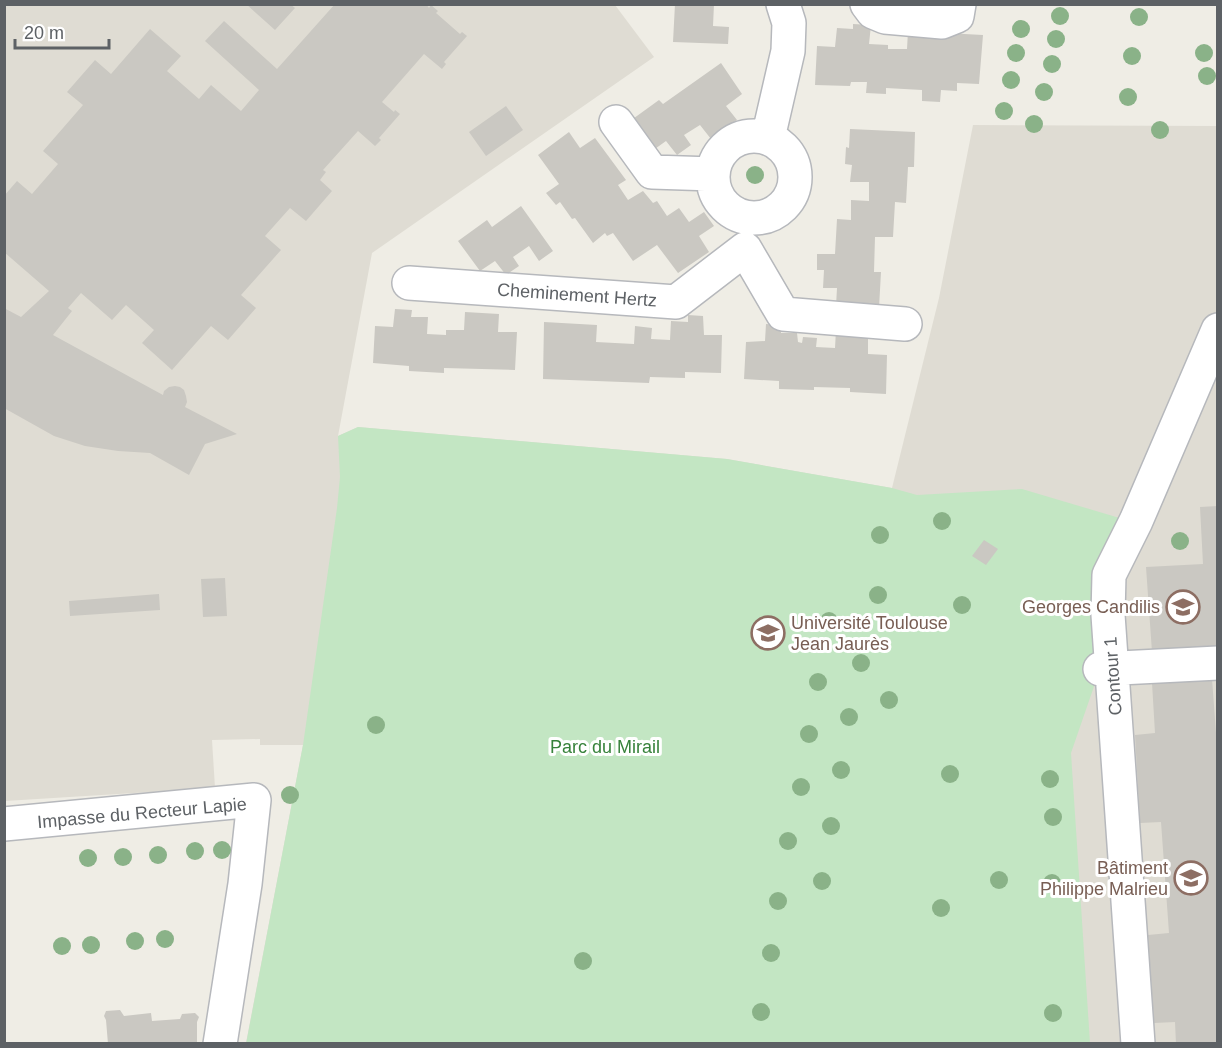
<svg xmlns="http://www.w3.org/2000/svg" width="1222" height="1048" viewBox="0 0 1222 1048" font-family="Arial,sans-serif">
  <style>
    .education { fill: #dfdcd3 }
    .green { fill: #c3e6c3 }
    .building { fill: #cac8c2 }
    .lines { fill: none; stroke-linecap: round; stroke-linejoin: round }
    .minor-casing { stroke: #b6b8bc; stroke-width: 36 }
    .minor { stroke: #fff; stroke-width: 33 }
    .tree { fill: #8ab288 }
    .labels { text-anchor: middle; stroke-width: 6; stroke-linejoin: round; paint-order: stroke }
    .street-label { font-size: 18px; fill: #5d6165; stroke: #fff }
    .education-label { font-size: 18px; fill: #785e54; stroke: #fff; text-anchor: end }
    .park-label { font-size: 18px; fill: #37823b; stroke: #fff }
  </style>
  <rect width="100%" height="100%" fill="#efede5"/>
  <!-- education -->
  <path class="education" d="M8,4L615,5L654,57L372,253L338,436L358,427L727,459L892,488L939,298L973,125L1217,126V1043H246L303,745H260V739L212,740L215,788L5,801L4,7Z"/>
  <!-- green -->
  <path class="green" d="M358,427L727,459L892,488L917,495L1022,489L1123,519L1100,669L1071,753L1090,1043L246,1044L303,745L337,508L340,477L338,436Z"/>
  <!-- building -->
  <path class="building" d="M246,4H290L295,8L275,30Z
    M335,4H426L429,8L431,5L438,11L436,13L460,34L462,32L467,36L444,62L446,64L442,69L424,54L382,102L394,112L395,110L400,114L379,138L381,140L375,146L358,131L323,170L326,172L320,180L332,191L306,221L290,208L265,236L281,250L241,295L256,308L228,340L211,326L172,370L142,343L154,330L126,305L112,320L81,293L68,308L72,311L53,335L163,395L164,391L169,387L175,386L180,387L184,390L186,396L187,402L185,407L237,434L205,444L189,475L150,453L118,451L85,446L54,436L4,408V308L21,317L49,291L4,252V196L17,181L32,194L58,164L43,151L83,105L67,92L95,60L111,74L150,29L181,56L167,71L199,99L211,85L241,111L259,90L205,41L224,21L277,69Z
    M675,4H714L713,26L729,27L728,44L673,42Z
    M853,24L871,25L869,44L888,45V49H907L908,31L983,35L979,84L957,83V91L941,90L940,102L922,101V90L886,88V94L866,93L867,82H851L850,86L815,85L817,46L835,47L837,28L853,29Z
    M721,63L742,94L726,106L737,120L711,139L700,125L684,135L691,145L677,155L666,141L652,151L630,121L659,100L663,104Z
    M506,106L523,130L486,156L469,132Z
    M850,129L915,132L914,167H908L906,203L895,202L893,237H875L874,272H881L879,308L836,306L837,288H823L824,270H817V254H835L837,219L851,220V200L869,201V182H850L852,165L845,164L846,147L849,148Z
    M569,132L580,148L595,138L626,180L618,185L628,200L643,191L653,203L657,201L667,216L679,208L689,222L704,212L714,226L699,236L709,252L678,273L657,245L633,261L613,233L607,236L605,233L593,243L575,218L572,219L560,202L556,205L546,193L559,184L538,155Z
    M521,206L553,251L539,261L529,246L513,257L519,266L506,275L495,261L480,271L458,241L487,220L492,227Z
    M395,309L412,310L411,317H428L427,334L446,335V330H464L465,312L499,314L498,332H517L515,370L444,368V373L409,371V366L373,363L375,326L393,327Z
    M688,315L703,316L704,335H722L721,373L685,372V378L650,377L649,383L543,379L544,322L597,325L596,342L634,344L635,326L652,328L651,339L670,340L671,321L688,322Z
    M766,324L781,325V333H797L798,342L802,343L803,337L817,338L816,347L835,348L836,330L868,336V354L887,355L886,394L850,392V388L814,387V390L779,389V381L744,379L746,342L765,341Z
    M1218,506V648L1152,652L1146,567L1203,564L1200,507Z
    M984,540L998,549L986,565L972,556Z
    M225,578L227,616L203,617L201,579Z
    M159,594L160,610L70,616L69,601Z
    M1212,679L1216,733H1218V1044H1176L1175,1022L1154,1023L1148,935L1169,933L1161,822L1140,823L1135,735L1155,733L1152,683Z
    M120,1010L124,1016L151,1013L152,1021L180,1019L182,1014L195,1013L199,1017L197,1022V1044H108L106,1020L104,1016L106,1011Z"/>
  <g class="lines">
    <defs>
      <path id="minor" d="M867,4L873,12L885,17L942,22L957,16L959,4
        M616,122L652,172L713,174
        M713 177a41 41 0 1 1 82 0a41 41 0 1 1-82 0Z
        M768,138L788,51L789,23L783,4
        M409,283L676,302L745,249L783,314L905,324
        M1100,669L1218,663
        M4,824L254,800L245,884L220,1044
        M1138,1044L1108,615L1109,575L1136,521L1218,330"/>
    </defs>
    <!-- minor casing -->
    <use href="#minor" class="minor-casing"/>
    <!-- minor -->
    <use href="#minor" class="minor"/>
  </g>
  <!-- trees -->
  <g class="tree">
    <circle cx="1060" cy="16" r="9"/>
    <circle cx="1139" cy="17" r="9"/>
    <circle cx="1021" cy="29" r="9"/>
    <circle cx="1056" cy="39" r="9"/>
    <circle cx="1016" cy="53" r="9"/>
    <circle cx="1204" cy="53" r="9"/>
    <circle cx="1132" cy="56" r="9"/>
    <circle cx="1052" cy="64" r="9"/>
    <circle cx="1207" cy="76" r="9"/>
    <circle cx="1011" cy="80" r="9"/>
    <circle cx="1044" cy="92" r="9"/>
    <circle cx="1128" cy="97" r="9"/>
    <circle cx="1004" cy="111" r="9"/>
    <circle cx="1034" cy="124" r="9"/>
    <circle cx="1160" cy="130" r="9"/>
    <circle cx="755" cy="175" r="9"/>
    <circle cx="942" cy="521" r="9"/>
    <circle cx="880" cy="535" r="9"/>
    <circle cx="1180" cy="541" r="9"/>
    <circle cx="878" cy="595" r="9"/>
    <circle cx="962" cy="605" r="9"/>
    <circle cx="829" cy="621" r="9"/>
    <circle cx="861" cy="663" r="9"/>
    <circle cx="818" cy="682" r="9"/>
    <circle cx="889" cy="700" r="9"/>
    <circle cx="849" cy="717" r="9"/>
    <circle cx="376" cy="725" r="9"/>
    <circle cx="809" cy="734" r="9"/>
    <circle cx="841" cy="770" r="9"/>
    <circle cx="950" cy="774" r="9"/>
    <circle cx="1050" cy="779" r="9"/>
    <circle cx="801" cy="787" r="9"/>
    <circle cx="290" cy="795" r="9"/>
    <circle cx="1053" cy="817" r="9"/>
    <circle cx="831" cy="826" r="9"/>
    <circle cx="788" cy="841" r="9"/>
    <circle cx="222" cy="850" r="9"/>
    <circle cx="195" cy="851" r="9"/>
    <circle cx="158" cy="855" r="9"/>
    <circle cx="123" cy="857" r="9"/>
    <circle cx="88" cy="858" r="9"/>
    <circle cx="999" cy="880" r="9"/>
    <circle cx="822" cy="881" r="9"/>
    <circle cx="1052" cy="883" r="9"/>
    <circle cx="778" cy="901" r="9"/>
    <circle cx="941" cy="908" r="9"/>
    <circle cx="165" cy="939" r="9"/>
    <circle cx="135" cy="941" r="9"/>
    <circle cx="91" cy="945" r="9"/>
    <circle cx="62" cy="946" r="9"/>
    <circle cx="771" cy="953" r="9"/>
    <circle cx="583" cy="961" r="9"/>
    <circle cx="761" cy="1012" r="9"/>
    <circle cx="1053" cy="1013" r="9"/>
  </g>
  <!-- icons -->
  <defs>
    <symbol id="university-ring" viewBox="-11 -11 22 22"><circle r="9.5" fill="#fff" stroke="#8d6e63" stroke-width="1.5"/><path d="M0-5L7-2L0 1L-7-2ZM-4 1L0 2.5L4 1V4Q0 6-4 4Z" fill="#8d6e63"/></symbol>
  </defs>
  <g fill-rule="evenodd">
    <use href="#university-ring" x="1164" y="588" width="38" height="38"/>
    <use href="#university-ring" x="749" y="614" width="38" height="38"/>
    <use href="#university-ring" x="1172" y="859" width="38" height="38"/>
  </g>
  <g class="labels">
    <!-- street labels -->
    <g class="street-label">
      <text transform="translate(577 295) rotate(4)" y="6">Cheminement Hertz</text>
      <text transform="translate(1113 676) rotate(-94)" y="6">Contour 1</text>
      <text transform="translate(142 813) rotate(-5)" y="6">Impasse du Recteur Lapie</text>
    </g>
    <!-- education labels -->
    <g class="education-label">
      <text x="1160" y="613">Georges Candilis</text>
      <text x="791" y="629" text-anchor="start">Université Toulouse<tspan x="791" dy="21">Jean Jaurès</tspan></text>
      <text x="1168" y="874">Bâtiment<tspan x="1168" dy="21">Philippe Malrieu</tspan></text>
    </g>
    <!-- park labels -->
    <g class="park-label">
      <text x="605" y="753">Parc du Mirail</text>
    </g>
  </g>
  <!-- border -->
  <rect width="1222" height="1048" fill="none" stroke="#5d6165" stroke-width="12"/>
  <!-- scale -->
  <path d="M15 39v9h94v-9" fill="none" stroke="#5d6165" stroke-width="3"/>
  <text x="24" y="39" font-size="18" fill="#5d6165" stroke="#ffffff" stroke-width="4.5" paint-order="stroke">20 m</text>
</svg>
